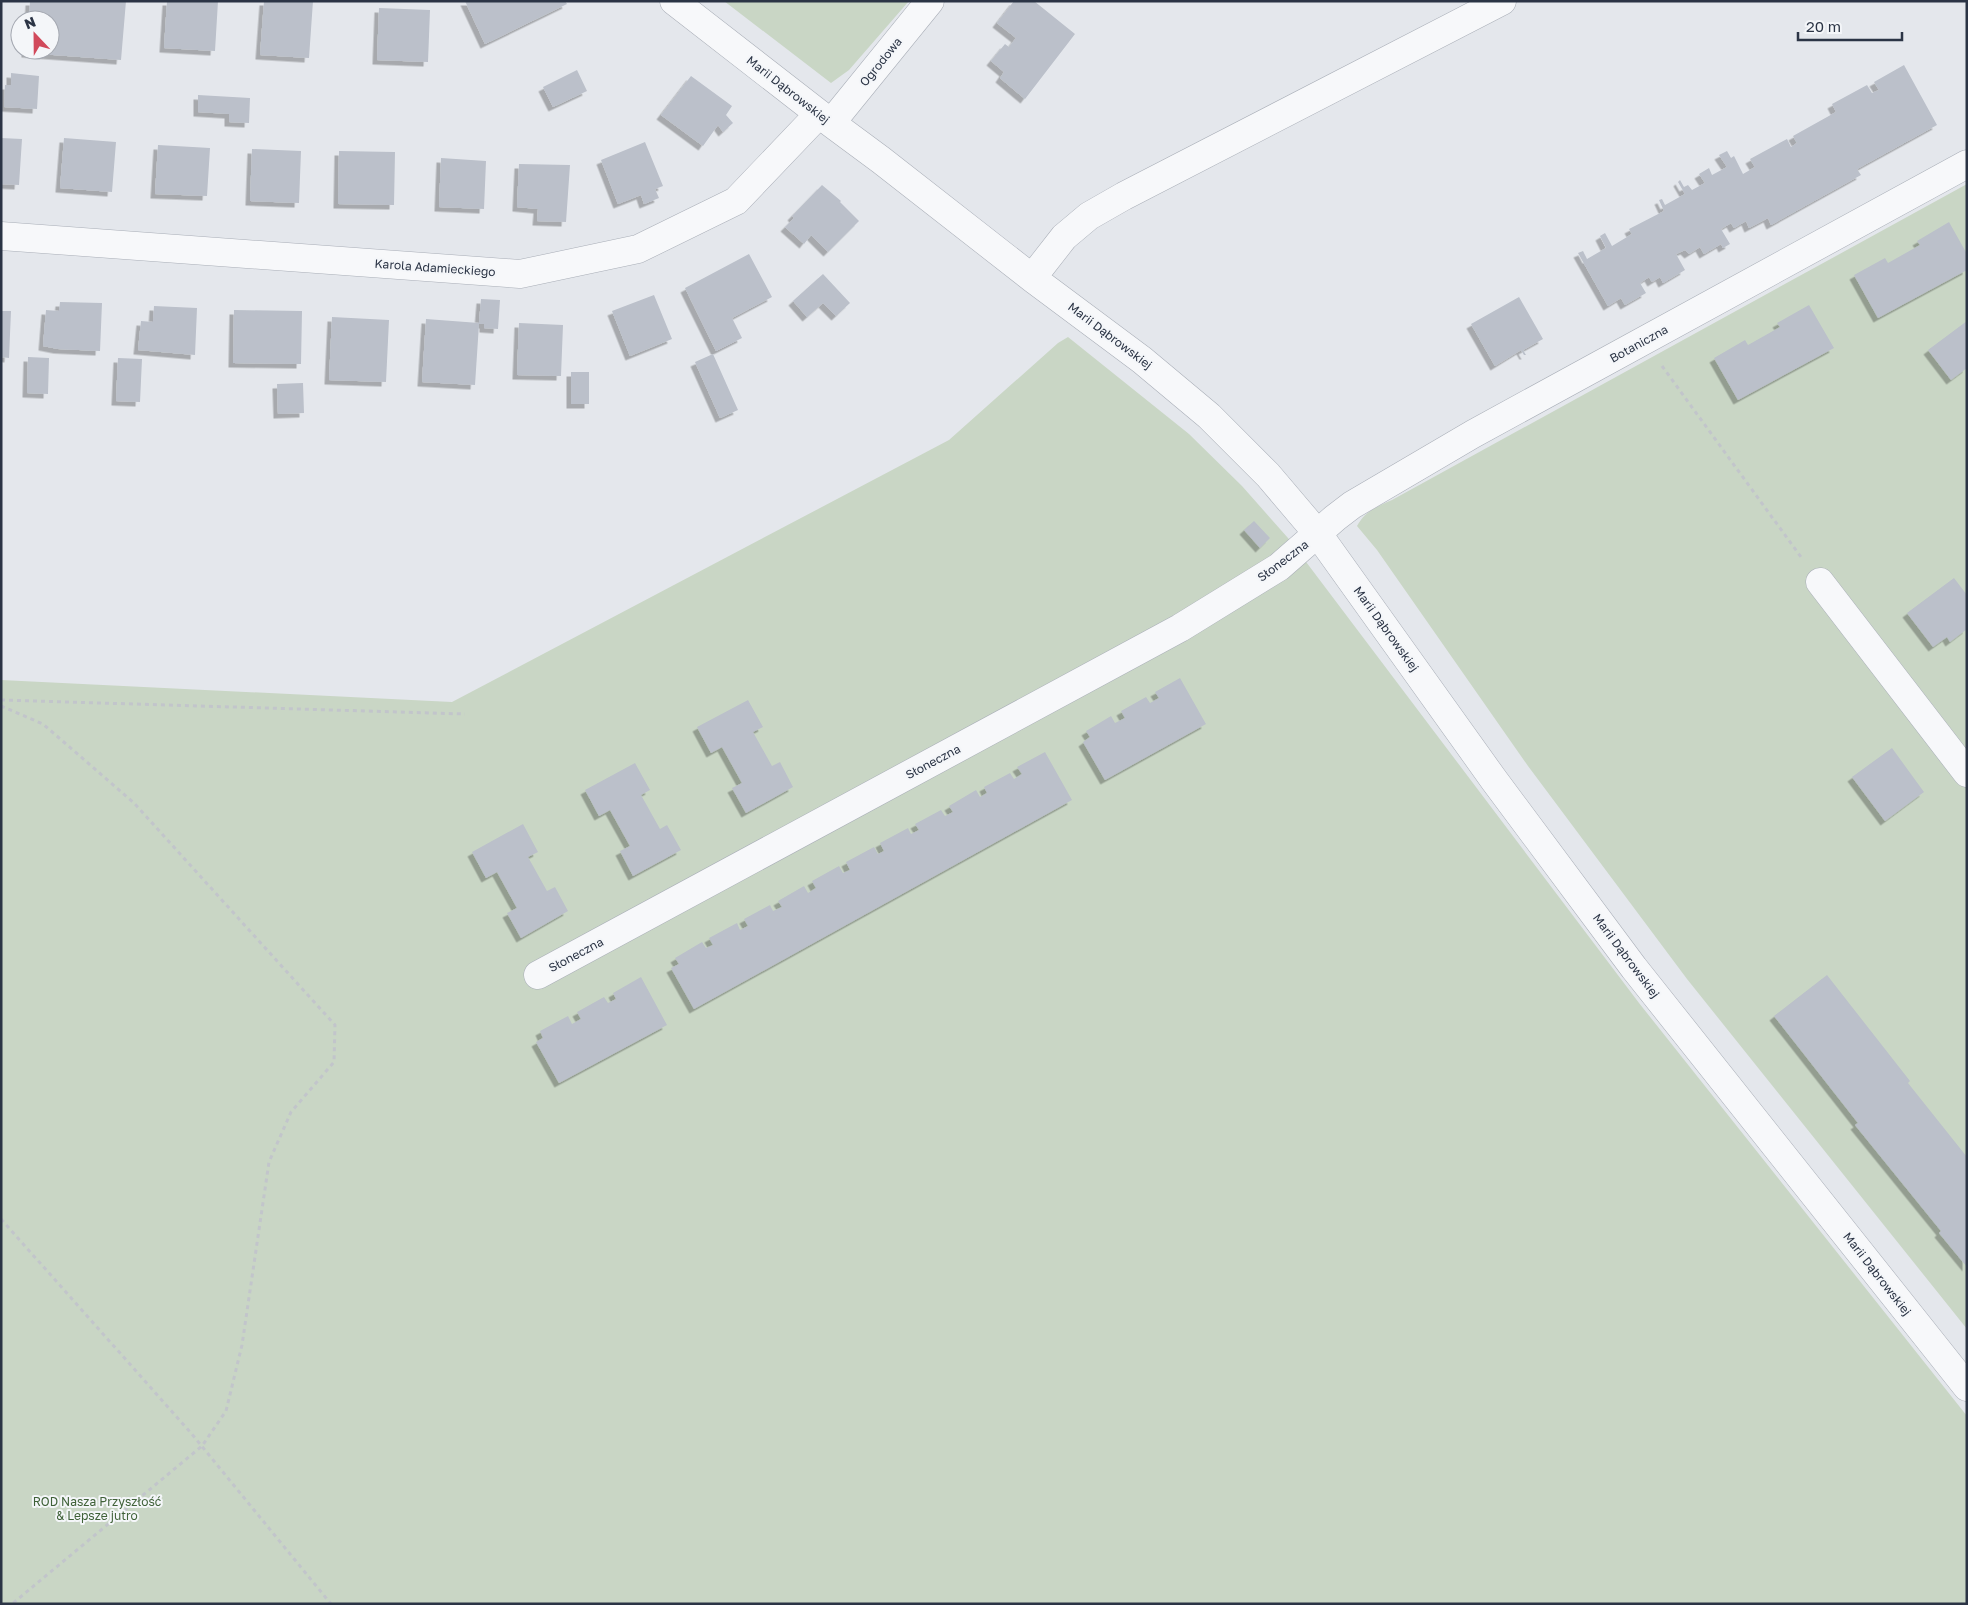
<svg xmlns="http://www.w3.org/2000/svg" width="1968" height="1605" viewBox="0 0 1968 1605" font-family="'Golos Text',sans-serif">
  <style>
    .green { fill: #c9d6c5 }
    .building { fill: #bbc0ca; filter: url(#shadow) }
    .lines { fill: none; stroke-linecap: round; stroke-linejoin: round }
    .minor-casing { stroke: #a9aeb7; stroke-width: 29 }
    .path { stroke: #c2c5cb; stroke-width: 3; stroke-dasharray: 4 4; stroke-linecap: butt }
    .minor { stroke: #f7f8fa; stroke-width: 28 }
    .labels { text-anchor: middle; stroke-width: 4; stroke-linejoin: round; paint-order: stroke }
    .street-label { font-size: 12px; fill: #2b3445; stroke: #f4f6f9 }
    .park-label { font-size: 12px; fill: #3f6138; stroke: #f4f6f9 }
  </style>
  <defs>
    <filter id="shadow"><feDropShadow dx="-4.5" dy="4.5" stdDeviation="0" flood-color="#0004"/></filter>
  </defs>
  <rect width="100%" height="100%" fill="#e4e7ec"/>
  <!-- green -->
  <path class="green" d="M724,1H909L849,70L831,83Z
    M1967,184V1329L1687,979L1528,766L1377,550L1357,526C1365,511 1378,506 1392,500Z
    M1068,337L1189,434L1242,486L1288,538L1639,1003L1967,1416V1604H1V680L452,702L949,440L1058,343Z"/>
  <!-- building -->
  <path class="building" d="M30,1H126L121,60L26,53V50H50V20H29Z
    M167,1H218L215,51L164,48Z
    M264,1H313L309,58L260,55Z
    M465,1H565L567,4L485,44Z
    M1014,1H1034L1075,34L1025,99L1000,78L1004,72L991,61L1005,44L1009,47L1016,38L997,23Z
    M379,8L430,10L428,62L377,60Z
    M1904,65L1937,125L1857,169L1861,175L1771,225L1768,218L1749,228L1746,221L1734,228L1731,223L1721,229L1730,244L1723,248L1721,244L1704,254L1700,247L1689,254L1685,250L1676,254L1685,270L1663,283L1660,277L1652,282L1649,277L1640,283L1646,293L1625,305L1621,298L1608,306L1578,253L1583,251L1587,259L1606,248L1600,236L1605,233L1612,246L1632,234L1629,229L1664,211L1659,200L1662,199L1665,205L1685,194L1678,182L1680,180L1684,187L1688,185L1692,190L1705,183L1699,174L1709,168L1712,175L1727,167L1719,155L1727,151L1731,158L1734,156L1743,174L1755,167L1750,159L1787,139L1791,147L1797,143L1793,136L1836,112L1832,104L1867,85L1872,93L1879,90L1874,82Z
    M577,70L587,91L553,107L543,87Z
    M11,73L39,76L37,109L4,107L5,85H11Z
    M691,76L732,106L726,115L733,123L723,132L718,125L703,146L661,115Z
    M198,95L250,98L249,123L229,122V114L198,112Z
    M1,138L22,139L19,185L1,184Z
    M64,138L116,142L112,192L60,188Z
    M645,142L663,186L655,189L659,198L644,204L641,195L618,204L601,160Z
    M158,145L210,148L207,196L155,194Z
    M252,149L301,151L299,203L250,201Z
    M339,151L395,152L394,205L338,204Z
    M441,158L486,161L484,209L439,207Z
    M519,164L570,165L566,222L537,221L538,209L517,207Z
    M822,185L841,201L840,202L859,221L828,252L811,235L804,244L785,227L794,218L792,216Z
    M1949,222L1967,254V270L1878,318L1854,275L1885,258L1888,263L1920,245L1917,241Z
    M749,254L772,297L732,318L742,338L716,351L685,288Z
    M823,274L850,303L836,316L823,303L807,317L793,301Z
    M654,295L672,339L630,356L612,311Z
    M1519,297L1543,339L1523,350L1526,355H1524L1521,350L1495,366L1471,324Z
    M481,299L500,300L498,329L484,328V324H479L475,385L422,382L426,319L479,323Z
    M60,302L102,303L100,351L58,349L43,346L46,310L59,311Z
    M1809,305L1834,348L1738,400L1714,358L1745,340L1748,345L1780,327L1777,323Z
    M154,306L197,308L195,355L138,350L141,321L153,322Z
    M234,310L302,311L301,364L233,363Z
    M1,311H11L9,358L1,357Z
    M332,317L389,320L386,382L329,380Z
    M1967,321V368L1951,380L1928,350Z
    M519,323L563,325L561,376L517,375Z
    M713,354L738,410L720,418L695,362Z
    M28,357L49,358L48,394L27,393Z
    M118,358L142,359L140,402L116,401Z
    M571,372H589V404H571Z
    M303,383L304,413L278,414L277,384Z
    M1254,521L1270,538L1260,548L1244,530Z
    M1954,578L1967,595V629L1950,642L1947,637L1933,647L1907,613Z
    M1180,678L1206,724L1105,780L1083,742L1090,737L1086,731L1111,716L1115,723L1125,718L1121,711L1146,697L1150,703L1159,698L1155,692Z
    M748,700L763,727L753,732L772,766L780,762L793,787L746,813L732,788L742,783L722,747L711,753L697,727Z
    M1892,748L1924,792L1885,821L1852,777Z
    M1045,752L1072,800L694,1009L671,968L679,964L675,958L702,942L706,948L713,945L709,938L737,923L740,930L748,926L744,919L770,905L773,911L782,907L778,901L804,886L808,893L816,888L812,881L839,866L843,873L850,870L846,862L874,847L878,854L884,851L880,843L908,828L911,834L919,830L915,824L941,810L945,816L953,812L949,806L976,790L980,797L987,793L984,787L1010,773L1014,779L1022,774L1017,767Z
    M635,763L650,790L641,795L660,829L667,825L681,850L633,876L620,851L630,846L610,810L599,816L585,790Z
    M523,824L538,852L528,857L547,891L555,887L568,911L521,938L507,913L517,908L497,872L486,878L472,852Z
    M1827,975L1910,1081L1908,1083L1967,1157V1267L1939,1233L1941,1231L1855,1125L1858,1123L1774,1016Z
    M641,977L667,1025L559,1083L536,1042L543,1038L540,1031L568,1016L572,1024L581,1019L577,1012L604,997L608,1003L616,999L613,993Z"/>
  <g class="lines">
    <defs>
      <path id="minor" d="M674,1L831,123L881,160L1032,278L1142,360L1209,416L1268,475L1318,534L1494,780L1634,968L1967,1387
        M831,123L930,1
        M1,236L520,274L638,249L736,201L819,114
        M1032,278L1064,237L1089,216L1124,196L1502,1
        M1820,582L1967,773
        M538,975L1180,628L1279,567L1335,518L1352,505L1473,434L1967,164"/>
    </defs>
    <!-- minor casing -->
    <use href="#minor" class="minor-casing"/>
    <!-- path -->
    <path class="path" d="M1662,366L1801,557
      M1,700L465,714
      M1,706L43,724L134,803L335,1025L334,1062L291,1112L269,1162L242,1345L226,1411L202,1446L12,1604
      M1,1219L191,1433L331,1604"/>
    <!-- minor -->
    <use href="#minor" class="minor"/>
  </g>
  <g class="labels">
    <!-- street labels -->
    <g class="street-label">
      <text transform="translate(881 62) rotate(-51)" y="4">Ogrodowa</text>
      <text transform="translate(788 90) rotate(38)" y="4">Marii Dąbrowskiej</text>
      <text transform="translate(435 268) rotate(4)" y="4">Karola Adamieckiego</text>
      <text transform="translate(1110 336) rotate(37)" y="4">Marii Dąbrowskiej</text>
      <text transform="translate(1639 344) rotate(-29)" y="4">Botaniczna</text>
      <text transform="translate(1283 561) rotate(-37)" y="4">Słoneczna</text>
      <text transform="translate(1386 629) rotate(54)" y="4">Marii Dąbrowskiej</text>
      <text transform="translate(933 762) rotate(-28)" y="4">Słoneczna</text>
      <text transform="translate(576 955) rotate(-28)" y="4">Słoneczna</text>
      <text transform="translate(1626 956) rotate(53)" y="4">Marii Dąbrowskiej</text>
      <text transform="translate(1877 1274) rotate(52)" y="4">Marii Dąbrowskiej</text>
    </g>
    <!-- park labels -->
    <g class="park-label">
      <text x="97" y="1506">ROD Nasza Przyszłość<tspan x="97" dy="14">&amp; Lepsze jutro</tspan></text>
    </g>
  </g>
  <!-- border -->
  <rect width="1968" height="1605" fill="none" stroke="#2b3445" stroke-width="5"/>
  <!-- north arrow -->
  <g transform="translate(35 35) rotate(338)"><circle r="24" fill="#f4f6f9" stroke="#a4a8b1"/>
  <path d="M0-4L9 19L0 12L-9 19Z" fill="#d1495b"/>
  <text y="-8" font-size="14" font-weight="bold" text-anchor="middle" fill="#2b3445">N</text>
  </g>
  <!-- scale -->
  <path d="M1798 32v8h104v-8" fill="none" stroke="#2b3445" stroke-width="2.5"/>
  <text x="1806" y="32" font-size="15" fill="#2b3445" stroke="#f4f6f9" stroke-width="4" paint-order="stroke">20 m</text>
</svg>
